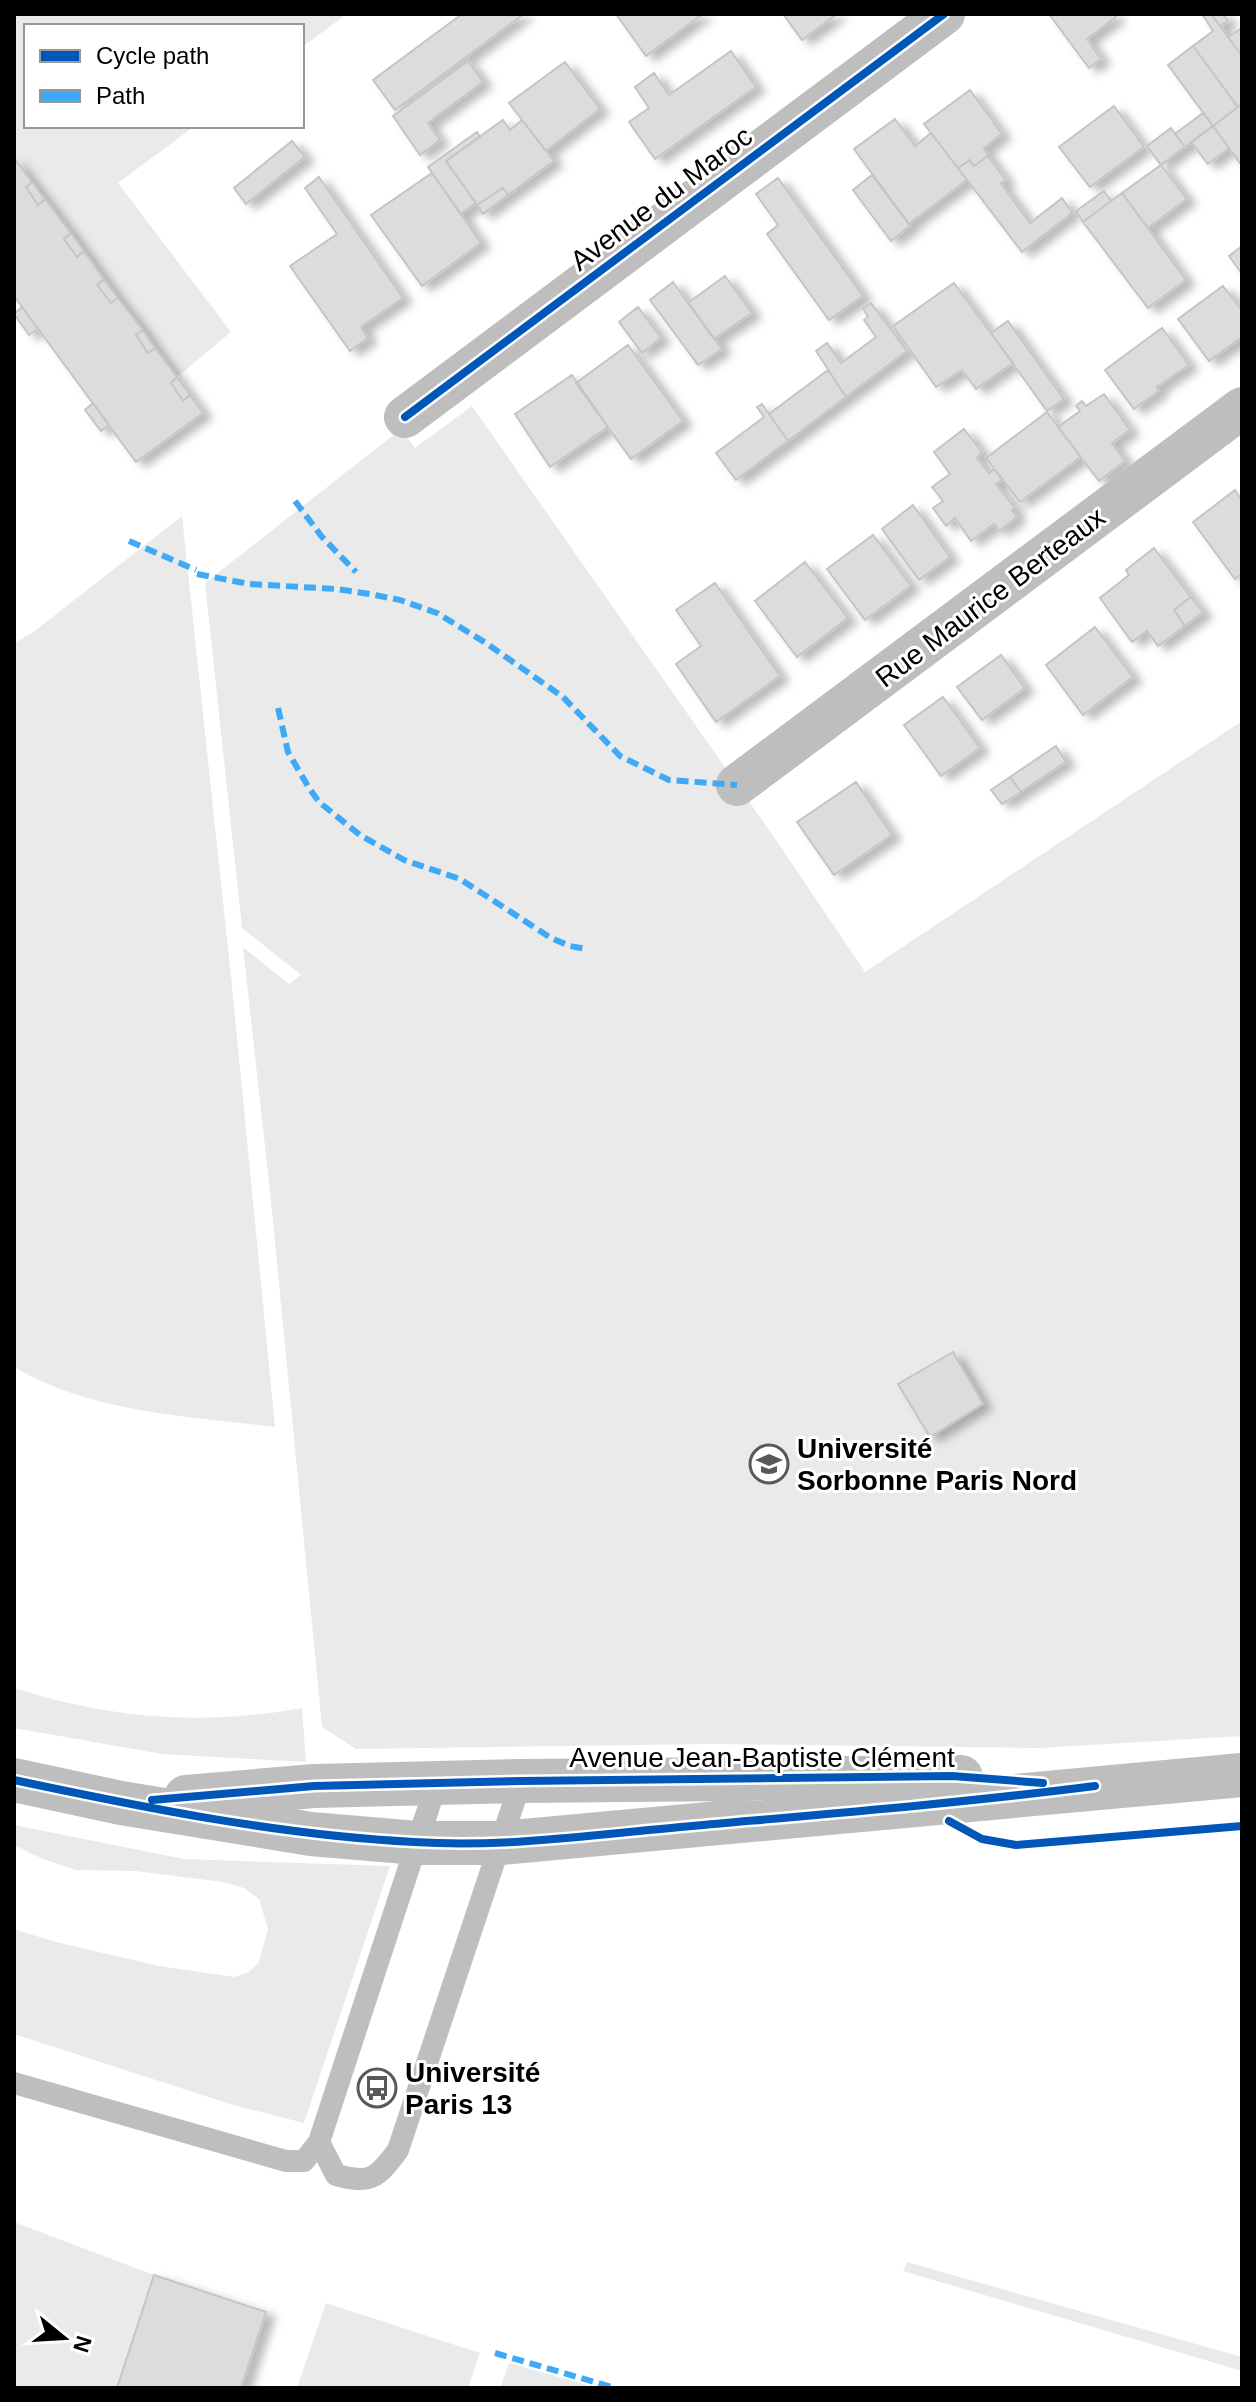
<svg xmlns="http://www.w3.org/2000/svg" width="1256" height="2402" viewBox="0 0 1256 2402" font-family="Helvetica,sans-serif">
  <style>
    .green { fill: #eaeaea }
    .building { fill: #dcdcdc; stroke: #c5c5c5; stroke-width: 2; filter: url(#shadow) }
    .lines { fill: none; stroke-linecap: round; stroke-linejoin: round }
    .service { stroke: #bebebe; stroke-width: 22 }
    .minor { stroke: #bebebe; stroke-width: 42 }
    .tertiary { stroke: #bebebe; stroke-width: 44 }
    .quiet { stroke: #3fa9f5; stroke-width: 6; stroke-dasharray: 12 6; stroke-linecap: butt }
    .cycleway-casing { stroke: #fff; stroke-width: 13 }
    .cycleway { stroke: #0057b8; stroke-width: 8 }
    .labels { text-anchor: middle; stroke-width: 6; stroke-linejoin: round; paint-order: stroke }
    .street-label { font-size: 28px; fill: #000; stroke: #fff }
    .poi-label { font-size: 28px; font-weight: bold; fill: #000; stroke: #fff; text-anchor: start }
  </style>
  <defs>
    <filter id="shadow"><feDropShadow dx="9" dy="5" stdDeviation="4" flood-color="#0004"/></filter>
  </defs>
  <rect width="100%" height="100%" fill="#fff"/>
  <!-- green -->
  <path class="green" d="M14,14H347L302,47V26H26V126H195L118,183L231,332L177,377L14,158Z
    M472,406L776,840L865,972L1242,721V1736L1039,1748L712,1744L356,1749L322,1727L271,1201L243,947L289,984L301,975L242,928L205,583L401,429L415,448Z
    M182,516L232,986L275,1427C187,1416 92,1413 14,1367V643L32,633Z
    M14,1688C111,1719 202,1726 302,1708L306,1762L162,1754L14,1728Z
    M14,1825L184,1859L390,1866L304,2123L233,2105L14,2034V1929L52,1941L159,1966L234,1977L249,1972L259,1962L268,1929L259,1899L244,1888L223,1882L135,1871L76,1870L43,1859L14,1845Z
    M14,2222L154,2275L117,2388H14Z
    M907,2262L1242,2357V2371L903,2271Z
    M326,2303L480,2353L468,2388H297Z
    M509,2363L598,2388H500Z"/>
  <!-- building -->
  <path class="building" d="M462,14H524L395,110L373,80Z
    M616,14H703L646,56Z
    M783,14H837L802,40Z
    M1049,14H1114L1116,17L1087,39L1101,59L1089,68Z
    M1202,14H1211L1242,56V104L1238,107L1193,46L1213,31Z
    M1211,14H1223L1228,21L1220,26Z
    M1242,28V56L1228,37Z
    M1193,46L1238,107L1213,126L1168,65Z
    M731,51L756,87L655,159L629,122L649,108L635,87L654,73L669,95Z
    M468,61L483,82L428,123L440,140L420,155L393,116Z
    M565,62L600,109L546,151L509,103Z
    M970,90L1002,134L984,148L988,156L974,166L970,160L958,168L924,124Z
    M1242,104V166L1213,126Z
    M1114,106L1144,147L1090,187L1059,147Z
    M1203,113L1213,126L1185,147L1175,134Z
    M895,119L915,146L931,133L967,180L909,224L854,149Z
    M503,120L510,130L522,120L554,161L508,195L503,188L477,205L446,161Z
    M1213,126L1229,148L1208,164L1191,142Z
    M1171,128L1185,147L1161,165L1147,146Z
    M477,132L480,137L446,161L476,203L461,214L428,167Z
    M292,141L305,157L246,204L234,188Z
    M988,156L1006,180L1001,183L1030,223L1062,198L1072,213L1022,252L958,168L970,160L974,166Z
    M14,158L32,182L26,187L38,205L45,199L71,233L64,239L77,257L84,251L104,279L97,285L111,303L118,298L143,330L136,335L148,353L155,348L177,377L171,383L183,401L190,395L203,413L136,462L14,296Z
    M1161,165L1187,199L1148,228L1122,193Z
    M432,173L481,243L422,286L371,215Z
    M872,175L910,226L891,241L853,190Z
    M319,177L403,298L361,327L368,338L350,351L290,266L337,234L305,188Z
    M778,178L863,296L829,320L767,234L778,225L756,194Z
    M32,182L45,199L38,205L26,187Z
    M503,188L508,195L483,214L477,205Z
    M1104,191L1111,201L1083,222L1076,211Z
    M1122,193L1186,280L1148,308L1083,222Z
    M71,233L84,251L77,257L64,239Z
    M1242,246V274L1229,256Z
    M725,276L752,313L714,339L688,303Z
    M104,279L118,298L111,303L97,285Z
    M673,282L722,349L698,365L650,300Z
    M954,283L1013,363L976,389L962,370L936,387L893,326Z
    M1223,286L1242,310V337L1209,361L1178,319Z
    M871,303L907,351L846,397L816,351L827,343L841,363L876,337L864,320L868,317L863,308Z
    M22,307L38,329L29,335L14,314Z
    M638,307L661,338L642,353L619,322Z
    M1008,321L1064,399L1047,411L991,333Z
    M1162,328L1189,365L1157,387L1159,391L1134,409L1105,370Z
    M143,330L155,348L148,353L136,335Z
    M628,345L683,421L631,459L576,383Z
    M828,370L846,397L788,441L769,414Z
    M572,375L608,427L550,467L515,414Z
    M177,377L190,395L183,401L171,383Z
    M1104,394L1130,430L1112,443L1125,461L1099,481L1058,427L1080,411L1076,406L1082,401L1086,406Z
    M93,403L109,425L101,431L85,410Z
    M762,404L788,441L736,480L716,453L764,417L757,407Z
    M1047,412L1081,457L1020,502L986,458Z
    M964,429L982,452L977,458L989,473L994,469L1002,480L996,484L1015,508L1012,510L1017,517L999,531L994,524L971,541L955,518L946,526L933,508L943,501L932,487L950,474L934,452Z
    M1235,490L1242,501V574L1235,579L1193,522Z
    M913,505L950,557L919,580L882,529Z
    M873,535L911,586L865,620L827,569Z
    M1154,548L1191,597L1174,610L1185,626L1158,646L1147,631L1132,642L1100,598L1129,575L1126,570Z
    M805,562L848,618L797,657L755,601Z
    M715,583L780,676L716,722L676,664L701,646L676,610Z
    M1191,597L1203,612L1185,626L1174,610Z
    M1095,627L1133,677L1083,715L1046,665Z
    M1001,655L1025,688L982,720L957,687Z
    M943,697L980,748L941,776L904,725Z
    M1056,746L1066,762L1021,792L1010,777Z
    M1010,777L1021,792L1002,804L991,790Z
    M856,782L892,835L834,875L797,822Z
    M953,1352L983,1404L930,1437L898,1384Z
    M154,2275L266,2312L241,2388H117Z"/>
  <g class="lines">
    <!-- service -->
    <path class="service" d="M436,1785L319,2142L336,2175C370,2184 377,2179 398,2150L521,1781
      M14,2083L286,2161H304L319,2142"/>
    <!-- minor -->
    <path class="minor" d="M405,417L944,14
      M737,785L1242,408"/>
    <!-- tertiary -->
    <path class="tertiary" d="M14,1780L121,1803L311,1834L417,1843H501L1242,1775
      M186,1797L314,1786L521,1781L961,1777"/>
    <!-- quiet -->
    <path class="quiet" d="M295,501L322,537L356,572
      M129,541L196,570
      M197,574L249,584L336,589L370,594L400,600L437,613L486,643L563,697L620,756L669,780L737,785
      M278,708L288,752L309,788L319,802L360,835L404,860L460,879L551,938L570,946L587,949
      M495,2353L615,2388"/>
    <defs>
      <path id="cycleway" d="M405,417L944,14
        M14,1780C146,1808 279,1835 414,1842C507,1848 600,1834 692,1826C826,1814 961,1803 1095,1786
        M152,1800L314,1786L521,1781L952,1776L1043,1783
        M949,1821L982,1839L1016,1845L1242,1826"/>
    </defs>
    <!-- cycleway casing -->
    <use href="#cycleway" class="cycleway-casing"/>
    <!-- cycleway -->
    <use href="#cycleway" class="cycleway"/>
  </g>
  <!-- icons -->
  <defs>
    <symbol id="university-ring" viewBox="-11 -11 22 22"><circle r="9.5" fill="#fff" stroke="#595959" stroke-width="1.5"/><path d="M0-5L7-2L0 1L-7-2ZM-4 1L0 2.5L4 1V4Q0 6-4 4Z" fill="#595959"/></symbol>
    <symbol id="bus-ring" viewBox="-11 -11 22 22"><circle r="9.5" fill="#fff" stroke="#595959" stroke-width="1.5"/><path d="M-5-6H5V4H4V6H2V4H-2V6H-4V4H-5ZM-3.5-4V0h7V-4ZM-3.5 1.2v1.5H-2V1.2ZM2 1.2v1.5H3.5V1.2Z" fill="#595959"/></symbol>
  </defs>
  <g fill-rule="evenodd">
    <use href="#university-ring" x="747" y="1442" width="44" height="44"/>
    <use href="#bus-ring" x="355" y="2066" width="44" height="44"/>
  </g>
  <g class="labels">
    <!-- street labels -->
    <g class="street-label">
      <text transform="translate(661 198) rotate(-37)" y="10">Avenue du Maroc</text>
      <text transform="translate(990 597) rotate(-37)" y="10">Rue Maurice Berteaux</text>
      <text x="762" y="1767">Avenue Jean-Baptiste Clément</text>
    </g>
    <!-- poi labels -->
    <g class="poi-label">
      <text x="797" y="1458">Université<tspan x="797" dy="32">Sorbonne Paris Nord</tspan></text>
      <text x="405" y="2082">Université<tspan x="405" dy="32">Paris 13</tspan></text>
    </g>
  </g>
  <!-- border -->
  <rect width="1256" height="2402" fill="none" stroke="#000000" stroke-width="32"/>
  <!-- legend -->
  <rect x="24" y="24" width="280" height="104" fill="#ffffff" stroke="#999999" stroke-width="2"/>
  <rect x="40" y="50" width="40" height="12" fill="#0057b8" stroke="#999999" stroke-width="2"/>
  <text x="96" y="64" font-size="24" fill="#000000">Cycle path</text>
  <rect x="40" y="90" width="40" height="12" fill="#3fa9f5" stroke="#999999" stroke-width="2"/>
  <text x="96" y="104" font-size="24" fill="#000000">Path</text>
  <!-- north arrow -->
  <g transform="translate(64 2338) rotate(108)" stroke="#ffffff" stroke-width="6" paint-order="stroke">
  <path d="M0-6L14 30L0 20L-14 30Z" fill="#000000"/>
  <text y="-12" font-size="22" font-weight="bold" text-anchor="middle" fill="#000000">N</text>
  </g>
</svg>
